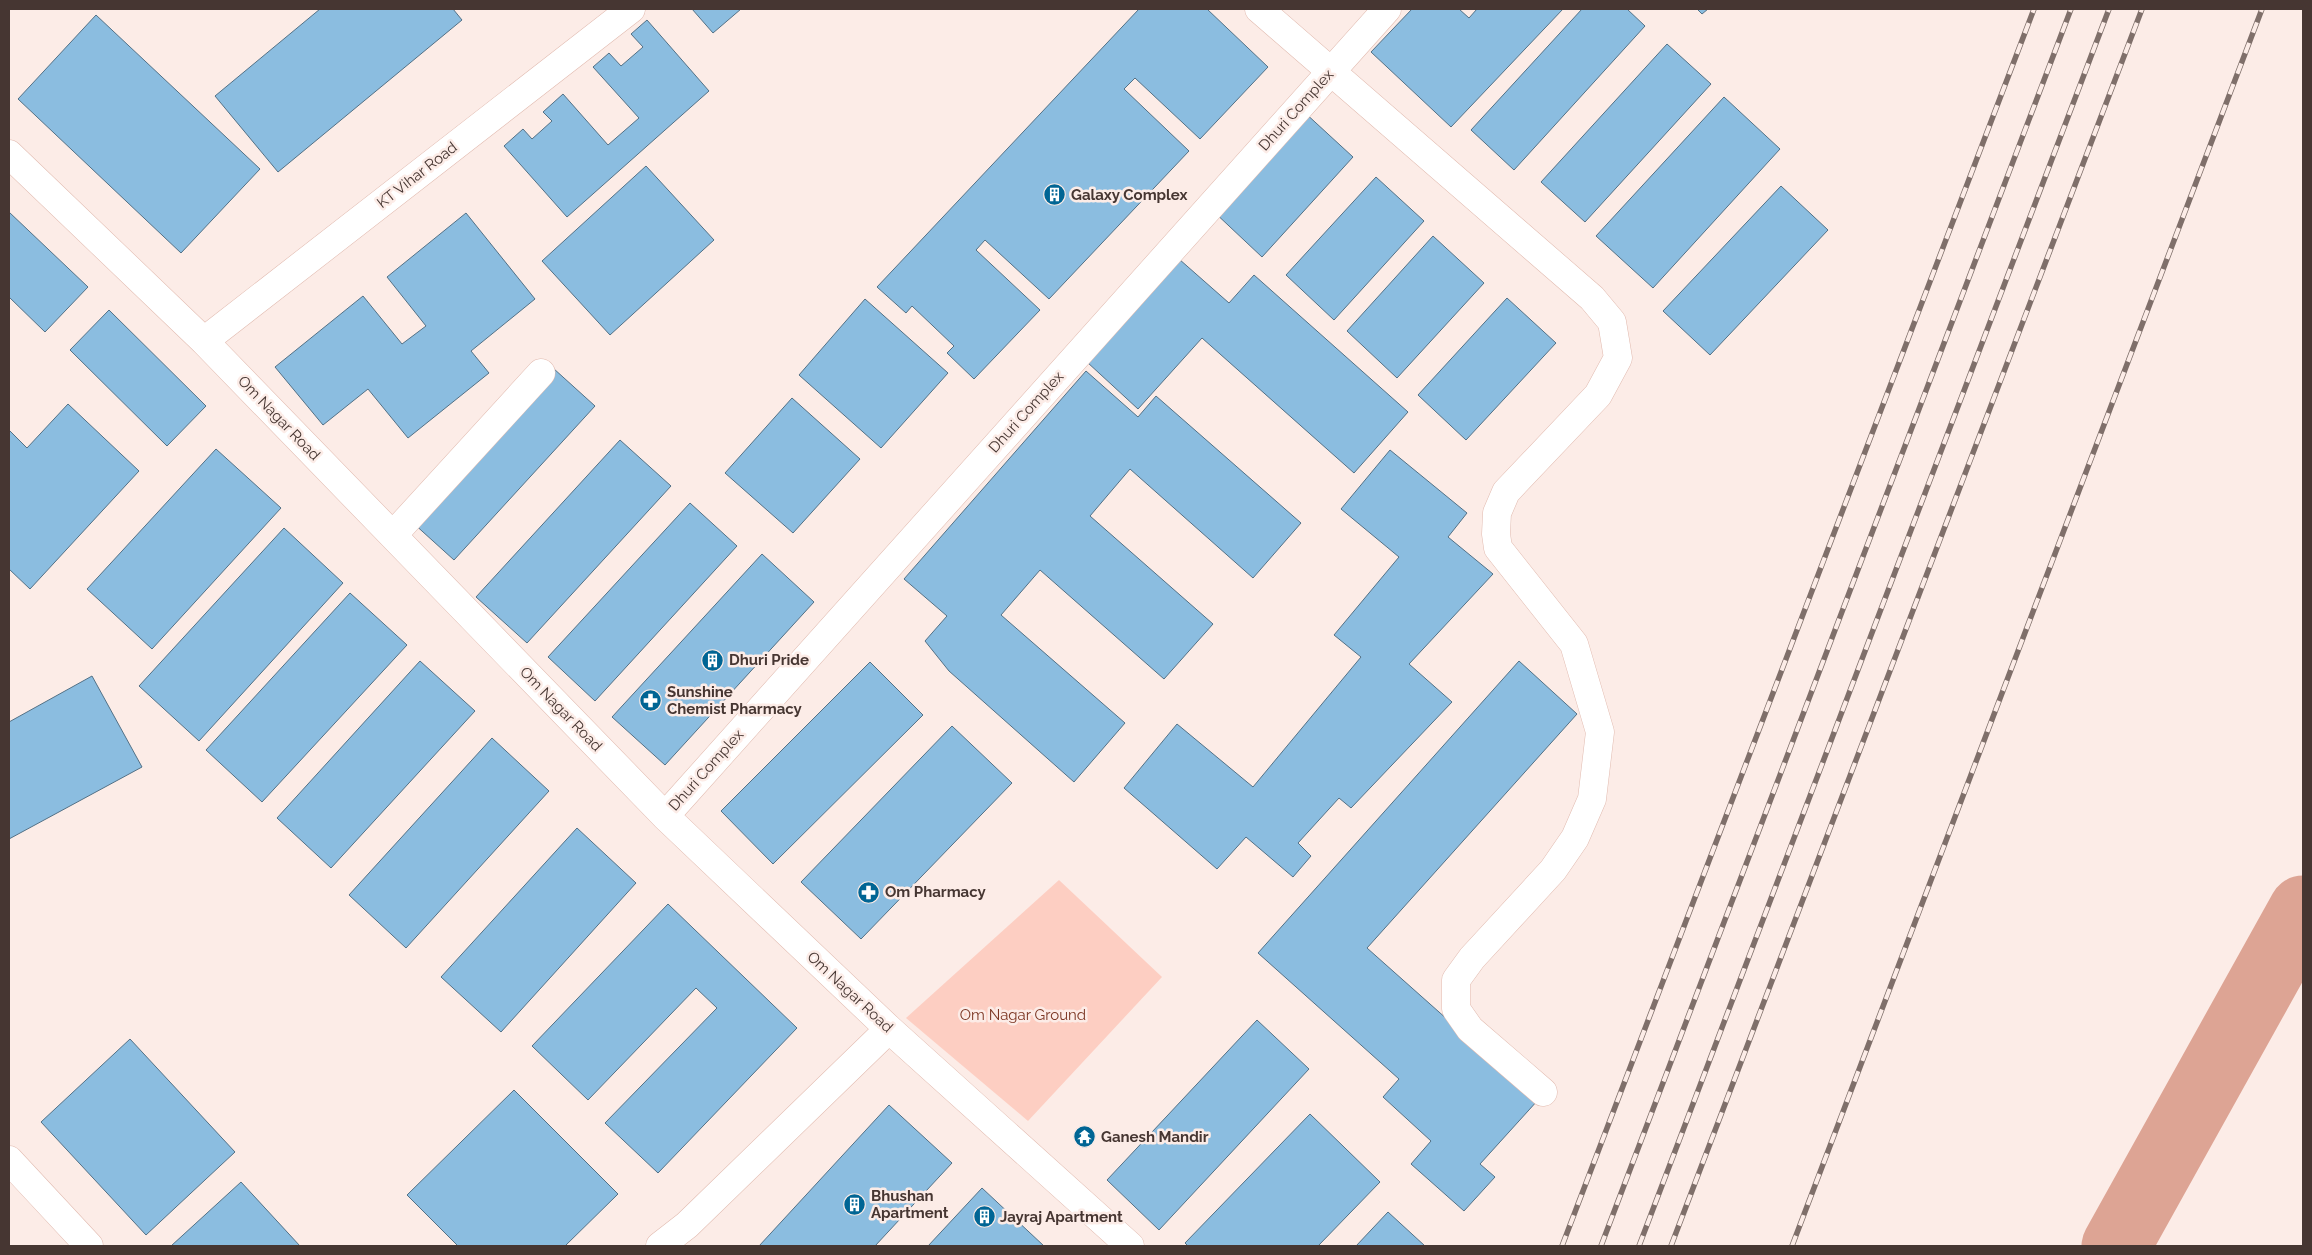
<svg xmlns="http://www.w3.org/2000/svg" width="2312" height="1255" viewBox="0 0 2312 1255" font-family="Raleway,sans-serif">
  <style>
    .green { fill: #fdcec2 }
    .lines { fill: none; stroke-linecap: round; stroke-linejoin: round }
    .river { stroke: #dda494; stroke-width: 69 }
    .building { fill: #8bbde0; stroke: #537186 }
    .minor-casing { stroke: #e1baaf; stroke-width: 29 }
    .minor { stroke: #fff; stroke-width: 28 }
    .rail-casing { stroke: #7f6f6a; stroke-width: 5.5 }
    .rail { stroke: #fcece7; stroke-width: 4; stroke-dasharray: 11; stroke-linecap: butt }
    .labels { text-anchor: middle; stroke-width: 5; stroke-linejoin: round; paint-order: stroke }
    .street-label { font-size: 15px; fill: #463632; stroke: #fcece7 }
    .poi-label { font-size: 15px; font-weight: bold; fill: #463632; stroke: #fcece7; text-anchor: start }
    .park-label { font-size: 15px; fill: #7c3623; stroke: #fcece7 }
  </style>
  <rect width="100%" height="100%" fill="#fcece7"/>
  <!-- green -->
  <path class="green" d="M1059,880L1162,977L1028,1121L906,1018Z"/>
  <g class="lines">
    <!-- river -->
    <path class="river" d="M2116,1246L2303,910"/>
  </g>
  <!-- building -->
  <path class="building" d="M320,9H453L462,20L278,172L215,96Z
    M692,9H741L713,33Z
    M1139,9H1207L1268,67L1200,139L1135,78L1124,89L1189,151L1049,299L985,240L976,250L1040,310L974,379L947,353L954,346L912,306L906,313L877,287Z
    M1412,9H1459L1469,18L1477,9H1563L1451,127L1371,52Z
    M1582,9H1627L1645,26L1514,170L1471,130Z
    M1697,9H1708L1702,14Z
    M96,15L260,169L181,253L18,99Z
    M647,20L709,91L567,217L504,146L523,129L532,139L552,121L543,112L563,94L608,145L639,118L593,67L609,53L621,66L643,47L631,34Z
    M1667,44L1711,84L1585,222L1541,182Z
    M1724,97L1780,149L1653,288L1596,236Z
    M1303,111L1353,157L1262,257L1212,210Z
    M646,166L714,240L610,335L542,261Z
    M1376,177L1424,221L1334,320L1286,275Z
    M1781,186L1828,230L1710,355L1663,311Z
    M9,212L88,287L45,332L9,297Z
    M466,213L535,299L471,351L489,373L408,438L368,389L323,425L275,367L363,296L402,344L426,326L387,277Z
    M1433,236L1484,283L1397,378L1347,331Z
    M1179,259L1229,303L1254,275L1408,412L1354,473L1202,338L1138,409L1087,362Z
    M1507,298L1556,343L1466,440L1418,395Z
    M865,299L948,373L881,448L799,375Z
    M109,310L206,406L167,446L70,350Z
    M553,368L595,406L454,560L412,522Z
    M1086,371L1138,417L1156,396L1301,523L1253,578L1130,469L1090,516L1213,624L1164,679L1040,570L1001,615L1125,723L1074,782L949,671L925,641L947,616L904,579Z
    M792,398L860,459L793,533L725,473Z
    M68,404L139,471L30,589L9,569V430L27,448Z
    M620,440L671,486L527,643L476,597Z
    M216,449L281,508L152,649L87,589Z
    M1390,450L1467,513L1448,537L1493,574L1409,664L1452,702L1351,808L1339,798L1298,843L1311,856L1293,877L1246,837L1217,869L1124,788L1177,724L1253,787L1361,657L1334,635L1399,557L1341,509Z
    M690,503L737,546L595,701L548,657Z
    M284,528L343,583L199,741L139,686Z
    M762,554L814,602L665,765L612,717Z
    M350,593L407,645L262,802L206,750Z
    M420,661L475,711L331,868L277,818Z
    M1519,661L1577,714L1367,948L1538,1100L1480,1164L1495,1177L1464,1211L1411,1164L1431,1141L1383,1097L1399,1079L1258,953Z
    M870,662L923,715L773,864L721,811Z
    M92,676L142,767L9,839V722Z
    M952,726L1012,783L861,939L801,882Z
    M492,738L549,791L406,948L349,895Z
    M577,828L636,883L501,1032L441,977Z
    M668,904L797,1028L658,1173L605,1123L717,1008L696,988L588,1100L532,1046Z
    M1257,1020L1309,1069L1159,1230L1107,1180Z
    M130,1039L235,1152L146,1235L41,1122Z
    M514,1090L618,1194L565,1246H458L407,1195Z
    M889,1105L952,1163L875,1246H759Z
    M1310,1114L1380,1182L1318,1246H1188L1185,1243Z
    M241,1182L300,1246H171Z
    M982,1188L1044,1246H928Z
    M1388,1212L1425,1246H1356Z"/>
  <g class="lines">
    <defs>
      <path id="minor" d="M1259,9L1592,298L1612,322L1618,358L1598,395L1506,492L1497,513L1496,534L1498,548L1574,644L1600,732L1592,799L1575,838L1553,870L1472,958L1456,980V1009L1470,1029L1543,1092
        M9,154L204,341L665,816L889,1029L1130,1246
        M204,341L631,9
        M393,535L541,373
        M665,816L1387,9
        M9,1160L89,1246
        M660,1246L687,1225L889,1029"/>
    </defs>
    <!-- minor casing -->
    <use href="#minor" class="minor-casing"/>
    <!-- minor -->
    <use href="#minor" class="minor"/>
    <defs>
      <path id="rail" d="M1562,1246L2034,9
        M1601,1246L2071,9
        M1639,1246L2109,9
        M1671,1246L2142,9
        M1792,1246L2262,9"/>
    </defs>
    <!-- rail casing -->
    <use href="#rail" class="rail-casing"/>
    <!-- rail -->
    <use href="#rail" class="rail"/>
  </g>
  <!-- icons -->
  <defs>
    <symbol id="building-disc" viewBox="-11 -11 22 22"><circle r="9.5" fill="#006594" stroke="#fcece7"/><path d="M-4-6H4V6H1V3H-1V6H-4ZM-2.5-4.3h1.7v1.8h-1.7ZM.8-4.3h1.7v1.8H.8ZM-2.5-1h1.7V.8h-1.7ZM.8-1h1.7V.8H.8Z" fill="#fff"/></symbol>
    <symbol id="pharmacy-disc" viewBox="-11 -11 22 22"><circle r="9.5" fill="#006594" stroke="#fcece7"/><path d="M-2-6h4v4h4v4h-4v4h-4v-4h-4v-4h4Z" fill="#fff"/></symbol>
    <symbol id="temple-disc" viewBox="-11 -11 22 22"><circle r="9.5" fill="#006594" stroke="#fcece7"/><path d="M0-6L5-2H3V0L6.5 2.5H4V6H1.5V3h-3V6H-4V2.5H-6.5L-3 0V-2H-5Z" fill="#fff"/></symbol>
  </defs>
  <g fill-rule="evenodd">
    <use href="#building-disc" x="1042" y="182" width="25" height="25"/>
    <use href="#building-disc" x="700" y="648" width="25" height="25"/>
    <use href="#pharmacy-disc" x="638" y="688" width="25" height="25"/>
    <use href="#pharmacy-disc" x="856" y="880" width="25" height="25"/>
    <use href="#temple-disc" x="1072" y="1124" width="25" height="25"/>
    <use href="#building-disc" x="842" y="1192" width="25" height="25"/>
    <use href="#building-disc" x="972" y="1204" width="25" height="25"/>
  </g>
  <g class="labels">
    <!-- street labels -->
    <g class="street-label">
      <text transform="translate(1296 110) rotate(-48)" y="5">Dhuri Complex</text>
      <text transform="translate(417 175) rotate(-38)" y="5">KT Vihar Road</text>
      <text transform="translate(1026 412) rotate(-48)" y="5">Dhuri Complex</text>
      <text transform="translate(279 418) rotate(46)" y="5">Om Nagar Road</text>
      <text transform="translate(561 709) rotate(46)" y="5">Om Nagar Road</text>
      <text transform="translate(706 770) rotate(-48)" y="5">Dhuri Complex</text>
      <text transform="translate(850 992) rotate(43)" y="5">Om Nagar Road</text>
    </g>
    <!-- poi labels -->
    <g class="poi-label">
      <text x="1071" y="200">Galaxy Complex</text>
      <text x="729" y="665">Dhuri Pride</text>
      <text x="667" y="697">Sunshine<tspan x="667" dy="17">Chemist Pharmacy</tspan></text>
      <text x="885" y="897">Om Pharmacy</text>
      <text x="1101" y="1142">Ganesh Mandir</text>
      <text x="871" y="1201">Bhushan<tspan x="871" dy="17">Apartment</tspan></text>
      <text x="1000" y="1222">Jayraj Apartment</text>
    </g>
    <!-- park labels -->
    <g class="park-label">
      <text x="1023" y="1020">Om Nagar Ground</text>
    </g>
  </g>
  <!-- border -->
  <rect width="2312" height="1255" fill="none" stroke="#463632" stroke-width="20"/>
</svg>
